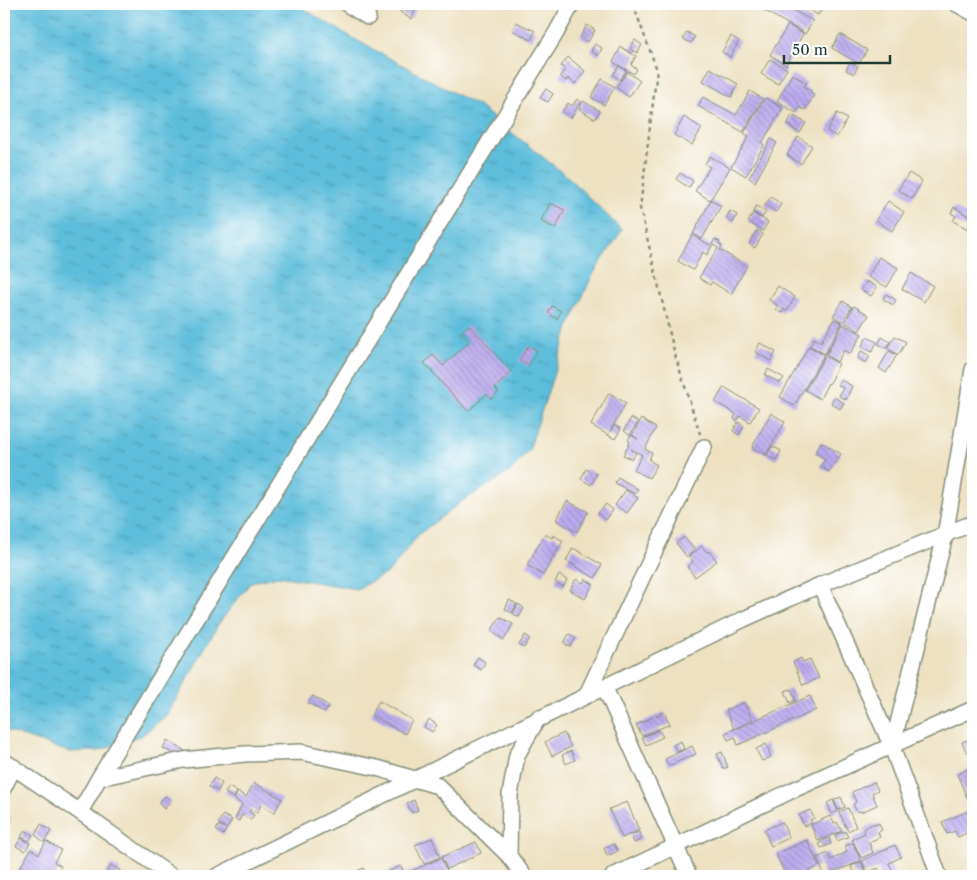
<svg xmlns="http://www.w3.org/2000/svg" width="977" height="880" viewBox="0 0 977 880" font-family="'Libre Caslon Text',serif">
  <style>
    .water { fill: url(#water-ripples); stroke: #3e7d88 }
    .building { fill: url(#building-back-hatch) }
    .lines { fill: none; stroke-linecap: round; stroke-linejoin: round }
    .street-casing { stroke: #868f7a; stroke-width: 18 }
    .path { stroke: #868f7a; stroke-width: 2.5; stroke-dasharray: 4 4; stroke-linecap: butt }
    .street { stroke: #fff; stroke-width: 15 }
  </style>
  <defs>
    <pattern id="water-ripples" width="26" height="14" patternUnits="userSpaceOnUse" patternTransform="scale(1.25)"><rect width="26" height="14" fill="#5dbddb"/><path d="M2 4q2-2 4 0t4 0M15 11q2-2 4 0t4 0" fill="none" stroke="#4c9bb2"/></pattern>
    <pattern id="building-back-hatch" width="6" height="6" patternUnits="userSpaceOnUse" patternTransform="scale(1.25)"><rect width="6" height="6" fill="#bcabef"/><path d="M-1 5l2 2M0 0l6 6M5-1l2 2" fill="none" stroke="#988cc2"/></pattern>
  </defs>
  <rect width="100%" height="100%" fill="#fff"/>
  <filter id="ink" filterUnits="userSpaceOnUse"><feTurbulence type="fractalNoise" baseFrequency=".02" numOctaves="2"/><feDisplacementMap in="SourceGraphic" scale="10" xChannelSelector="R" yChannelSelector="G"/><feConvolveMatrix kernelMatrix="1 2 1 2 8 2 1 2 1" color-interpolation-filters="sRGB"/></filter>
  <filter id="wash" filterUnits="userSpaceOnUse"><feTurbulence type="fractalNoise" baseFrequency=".0096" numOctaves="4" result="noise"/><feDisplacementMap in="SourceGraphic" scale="20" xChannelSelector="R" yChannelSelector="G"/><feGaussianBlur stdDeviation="1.12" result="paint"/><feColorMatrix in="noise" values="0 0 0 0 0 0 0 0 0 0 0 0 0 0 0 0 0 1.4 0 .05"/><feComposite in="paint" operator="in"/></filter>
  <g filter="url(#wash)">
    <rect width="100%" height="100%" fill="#ede1c1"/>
    <!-- water -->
    <path class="water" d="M4,4H295L358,41L480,107L569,178L622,230L592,276L570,324L529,450L510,472L461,502L419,534L389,572L357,589L278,576L251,582L219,623L167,715L142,735L98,751L69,752L4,730Z"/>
    <g id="blocks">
      <!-- building -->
      <path class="building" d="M405,4H419L411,19L400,12Z
        M753,4H782L813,21L805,34Z
        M808,4H825L818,15L806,8Z
        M516,22L535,31L531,40L512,30Z
        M587,25L595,30L588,42L580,37Z
        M788,25L803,34L786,65L770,55Z
        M687,32L695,37L691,43L683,39Z
        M840,34L867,50L859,64L832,48Z
        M731,36L739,41L730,57L722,52Z
        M635,40L642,45L637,53L630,49Z
        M595,44L602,48L598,56L591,51Z
        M621,47L636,56L631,65L637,69L634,74L613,62Z
        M568,57L585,71L575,84L568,78L566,81L560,76L565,69L561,66Z
        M770,59L787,69L778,84L761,74Z
        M850,62L858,66L854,74L846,70Z
        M619,66L626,71L620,80L613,75Z
        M710,68L738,84L731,97L703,81Z
        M627,72L640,81L629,97L616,87Z
        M792,74L807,83L804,87L811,91L810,93L814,95L805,110L799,107L796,113L777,101Z
        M602,79L615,87L604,105L591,97Z
        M546,89L553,94L548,102L540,98Z
        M750,91L763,99L743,132L698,106L703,97L736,115Z
        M765,98L783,108L762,143L764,145L746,176L731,167L749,136L744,133Z
        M577,99L581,102L571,118L562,112L568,103L572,106Z
        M583,101L600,111L595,119L579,109Z
        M837,113L847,119L837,137L827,131Z
        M792,115L806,123L800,133L787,125Z
        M684,117L702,128L692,145L674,135Z
        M798,137L812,146L801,164L787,155Z
        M771,139L777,143L755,182L749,178Z
        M710,156L730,168L710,200L695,191L710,167L705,164Z
        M680,173L693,181L689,188L676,179Z
        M909,173L922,181L912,199L898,190Z
        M771,197L781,204L776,212L765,205Z
        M711,200L721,206L702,239L693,234Z
        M888,201L904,212L892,231L876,220Z
        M550,203L565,210L555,229L541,221Z
        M756,206L766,212L762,218L753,212Z
        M954,207L973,219L968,229L953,221L956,216L951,213Z
        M730,211L737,215L733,223L726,218Z
        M753,213L768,222L763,231L748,222Z
        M757,230L763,234L755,248L749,244Z
        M692,235L712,246L707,255L703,252L693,270L678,261Z
        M715,239L720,242L719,244L722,246L720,250L747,266L731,294L712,282L710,285L699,278L718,248L712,244Z
        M879,257L898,268L887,287L868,277Z
        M911,273L933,286L924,302L902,289Z
        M867,281L877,287L871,296L861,290Z
        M778,286L795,297L787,311L784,309L782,313L776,310L778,306L769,300Z
        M886,294L896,300L893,305L883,299Z
        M843,301L852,307L842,322L833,316Z
        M552,306L561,311L557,319L548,313Z
        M854,306L869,315L859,331L845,322Z
        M834,319L842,323L825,354L810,346L814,338L821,342Z
        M843,324L862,334L850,354L844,350L837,362L826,355Z
        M469,325L512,372L495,388L499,392L491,399L487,394L468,411L424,363L433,355L443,366L469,342L460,333Z
        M895,336L906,342L898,355L887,348Z
        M867,337L877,342L872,352L862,346Z
        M882,337L890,342L886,348L878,344Z
        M760,343L776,352L771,361L755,352Z
        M528,346L537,350L528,366L519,361Z
        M809,346L824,355L794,406L780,397Z
        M861,351L870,356L866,363L858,358Z
        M889,351L897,355L886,373L879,368Z
        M825,356L839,364L833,375L834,376L829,384L828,383L820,399L805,390Z
        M768,369L784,378L780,383L765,375Z
        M841,380L852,386L846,400L839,396L843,388L838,385Z
        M724,387L759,408L750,422L740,416L737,421L734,419L736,414L715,402Z
        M609,393L626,403L608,435L591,425Z
        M834,397L844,403L840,409L831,403Z
        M771,413L785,422L766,455L752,447Z
        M631,418L638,422L630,435L624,431Z
        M641,419L656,428L645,449L652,453L649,460L657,465L649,478L634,470L642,455L631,449L636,453L632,459L623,455L628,447L630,441L628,440L631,435L638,439L632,435Z
        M738,422L744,426L739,435L733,431Z
        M614,425L621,429L615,439L608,435Z
        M821,442L841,454L829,472L820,467L825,459L815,453Z
        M772,446L781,451L776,460L767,455Z
        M586,469L597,474L591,485L581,479Z
        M618,477L638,489L635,494L615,483Z
        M626,490L638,498L627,513L615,505Z
        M567,501L588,512L577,532L556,520Z
        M606,504L613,510L606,520L598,513Z
        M545,534L552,538L553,535L563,541L543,575L527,565Z
        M684,537L695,550L687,557L676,543Z
        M702,546L707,552L709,551L717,561L695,577L687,567L693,562L689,556Z
        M573,548L602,565L595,578L566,561Z
        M559,575L567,580L563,587L555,582Z
        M576,579L583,583L585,579L593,584L585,599L570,590Z
        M509,600L517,604L512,613L505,609Z
        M518,604L524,608L519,617L513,614Z
        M500,617L513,624L504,640L491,631Z
        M569,634L576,638L570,647L564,643Z
        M525,635L530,638L524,648L519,645Z
        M478,657L485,662L481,670L473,665Z
        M801,658L803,662L810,659L819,678L803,685L793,662Z
        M791,689L796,700L790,703L785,691Z
        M313,696L329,706L325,713L308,703Z
        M810,696L816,710L738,745L735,737L728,740L725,733Z
        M379,701L412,720L405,734L371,715Z
        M744,702L753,721L734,729L726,710Z
        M664,712L670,724L642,736L636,725Z
        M429,719L437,725L432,732L424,727Z
        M659,730L663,737L646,745L642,737Z
        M564,733L571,747L552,756L545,742Z
        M973,738V749L966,752L962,742Z
        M167,740L185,751L181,758L163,748Z
        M681,741L684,749L677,752L673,745Z
        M766,744L771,757L762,761L756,749Z
        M692,746L696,754L668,766L665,759Z
        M571,751L575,760L566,764L562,755Z
        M722,752L728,767L723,769L717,754Z
        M973,767V796L967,798L957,774Z
        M214,778L222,783L218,791L209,786Z
        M874,782L878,790L872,793L877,805L861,812V811L857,812L853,804L856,802L852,792Z
        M254,783L282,799L274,813L261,805L257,813L251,809L249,812L254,815L251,820L242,815L239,821L235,819L242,804L234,799L238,792L246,797Z
        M229,787L237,792L234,798L225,793Z
        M165,796L171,801L164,809L158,803Z
        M841,797L845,807L838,810L834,800Z
        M414,800L418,810L412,813L407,803Z
        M833,800L838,811L832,814L827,803Z
        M627,802L639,830L622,838L609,809Z
        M848,808L856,827L848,831L839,812Z
        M973,809V820L970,814L973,822V830L958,837L955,831L947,834L942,822Z
        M810,810L814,818L810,820L812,823L804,826L799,815Z
        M4,814L11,818L4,831Z
        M223,815L232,820L223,835L216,830L219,825L225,828L218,823Z
        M830,816L834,823L837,822L842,831L818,841L811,825Z
        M782,822L789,838L771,846L764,830Z
        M874,823L875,825L879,823L882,830L878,832L880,837L869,842L873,853L861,858L852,839L865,833L863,829Z
        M41,824L51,831L44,842L35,835Z
        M25,830L33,835L29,841L21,837Z
        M845,831L848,837L837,841L835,835Z
        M639,832L642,839L634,843L631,835Z
        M21,838L30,843L25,851L16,846Z
        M432,838L440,857L424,864L415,845Z
        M829,838L831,844L821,848L819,843Z
        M807,840L819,866L805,873L806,876H786L776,854Z
        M46,841L61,850L54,862L61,866L55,876H15L31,849L39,854Z
        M476,842L481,853L447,869L441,857Z
        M853,843L861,861L824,876H819L824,874L817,858L828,853L831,860L847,852L845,846Z
        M614,844L618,851L607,856L604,848Z
        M895,845L901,857L889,863L895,876H882L878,868L867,873L862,861Z
        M441,858L448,873L441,876H408L407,873Z
        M861,862L866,873L858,876L857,873L854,874L851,866Z
        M111,865L120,870L117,876H108L109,875L106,873Z
        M401,866L406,876H378Z
        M364,868L367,876H351L350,874Z"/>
    </g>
  </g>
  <g filter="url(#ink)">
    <use href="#blocks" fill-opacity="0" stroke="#868f7a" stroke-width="1"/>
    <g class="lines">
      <defs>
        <path id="street" d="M347,4L368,17
          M957,4L973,13
          M820,585L892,747L939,876
          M604,686L689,876
          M587,694L704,447
          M892,747L945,536L973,369
          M4,761L80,812L171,876
          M99,778L183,760L245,754L301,752L377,768L438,786L509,856L524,876
          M4,787L14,767
          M80,812L99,778L556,33L572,4
          M509,856L510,795L517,755L538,718
          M217,876L744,619L820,585L973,523
          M613,876L793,790L973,709"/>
      </defs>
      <!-- street casing -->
      <use href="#street" class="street-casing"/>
      <!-- path -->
      <path class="path" d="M633,4L657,70L640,208L675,355L700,434"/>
      <!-- street -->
      <use href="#street" class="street"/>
    </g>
  </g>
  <!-- margin -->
  <rect width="977" height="880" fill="none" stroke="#fff" stroke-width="20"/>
  <!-- scale -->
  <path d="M784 55v8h106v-8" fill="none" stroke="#1f3d34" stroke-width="2.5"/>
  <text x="792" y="55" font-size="15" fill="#1f3d34" stroke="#ffffff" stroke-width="4" paint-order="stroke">50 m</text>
</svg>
